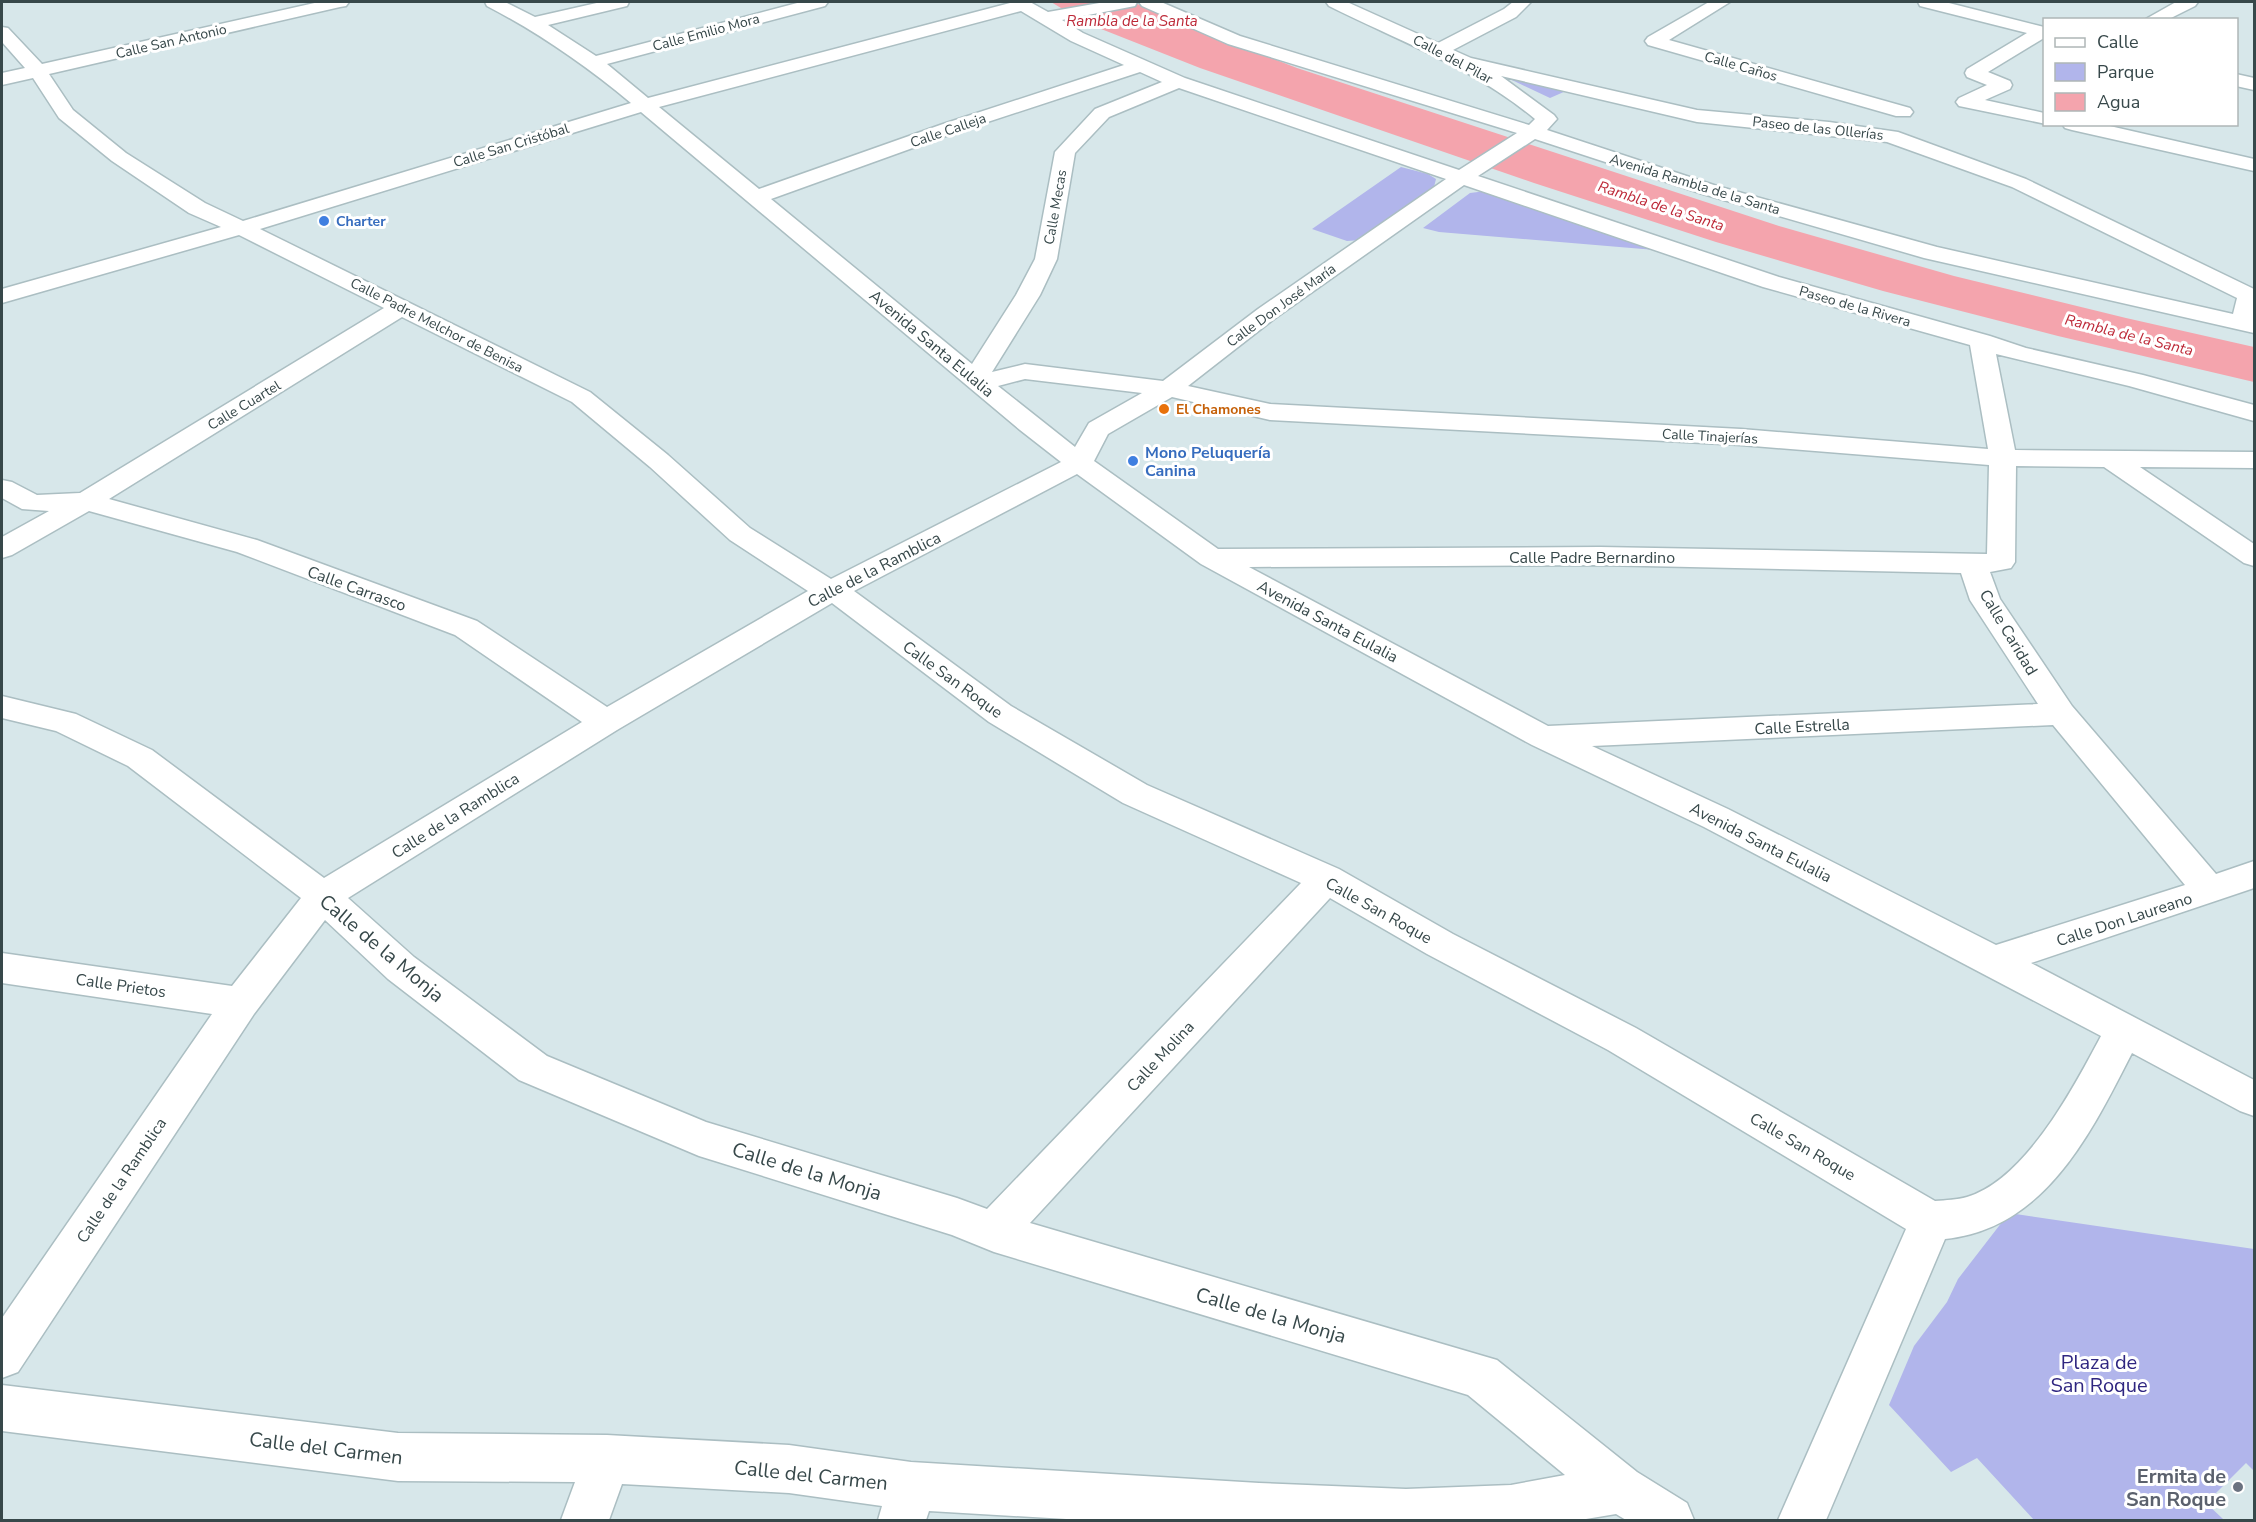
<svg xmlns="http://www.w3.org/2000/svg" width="2256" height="1522" viewBox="0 0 2256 1522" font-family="'Nunito Sans',sans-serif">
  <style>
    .residential { fill: #d7e7ea; fill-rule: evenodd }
    .green { fill: #b1b5eb }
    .water { fill: #f4a4ad }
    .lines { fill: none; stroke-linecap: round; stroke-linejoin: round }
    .minor-casing { stroke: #abbec2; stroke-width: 3 }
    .minor { fill: #fff; fill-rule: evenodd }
    .shop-dot { fill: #3f7fe0; stroke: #fff; stroke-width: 2 }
    .food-dot { fill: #e8710a; stroke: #fff; stroke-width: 2 }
    .worship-dot { fill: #6b7280; stroke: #fff; stroke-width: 2 }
    .labels { text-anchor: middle; stroke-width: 6; stroke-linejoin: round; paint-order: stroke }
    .far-street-label { font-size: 14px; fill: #37484a; stroke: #fff }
    .far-shop-label { font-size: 14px; font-weight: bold; fill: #366cbe; stroke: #fff; text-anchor: start }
    .far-food-label { font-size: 14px; font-weight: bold; fill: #c56008; stroke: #fff; text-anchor: start }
    .far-water-label { font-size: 15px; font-style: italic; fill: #bd2938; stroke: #fff }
    .street-label { font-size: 16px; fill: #37484a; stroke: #fff }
    .shop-label { font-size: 16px; font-weight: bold; fill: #366cbe; stroke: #fff; text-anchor: start }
    .near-street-label { font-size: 20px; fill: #37484a; stroke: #fff }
    .near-park-label { font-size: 20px; fill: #2f2680; stroke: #fff }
    .near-worship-label { font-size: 20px; font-weight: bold; fill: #5b616d; stroke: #fff; text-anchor: end }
  </style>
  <rect width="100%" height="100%" fill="#eaf3f6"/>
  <!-- residential -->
  <path class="residential" d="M2,2H2254V1520H2ZM2044,20H2236V124H2044Z"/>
  <!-- green -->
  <path class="green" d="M1493,71L1566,91L1550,98Z
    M1401,167L1428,174L1436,179L1434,187L1361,240L1347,241L1312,229Z
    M1486,191L1655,250L1439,232L1423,228L1470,193Z
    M2009,1213L2254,1249V1471L2246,1463L2206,1503L2223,1519L2222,1520H2034L1977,1458L1951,1472L1889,1405L1914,1346L1947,1302L1958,1279Z"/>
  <!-- water -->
  <path class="water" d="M1051,2H1133L1173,20L1297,68L1779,226L1954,276L2126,318L2254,347V382L2058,336L1883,291L1716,242L1534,183L1200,68L1086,23Z"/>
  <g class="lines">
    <defs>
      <path id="minor" d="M319,2H349L346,6L340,7L49,74L73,110L126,153L205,203L243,221L631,103C585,65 539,33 487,6L485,2H505L535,17L601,2H629L627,6L548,25L596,56L801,2H828L825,6L607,64L648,98L1010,3V2H1030L1048,12L1105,2H1137L1135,6L1062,20L1083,33L1185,78L1459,170L1517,133L1228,44L1142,6L1139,2H1161L1240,36L1529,125L1535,119C1474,68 1399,41 1329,6L1326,2H1347L1438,43L1504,9L1513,2H1531L1516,17L1453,50L1471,58L1697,110L1829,122L1898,132L2026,179L2254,289V333L1924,258L1703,194L1535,139L1478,176L1779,277L1990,336L2026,348L2143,375L2254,405V421L2129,386L1996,354L2015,450L2254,452V468L2140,467L2254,544V566L2244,563L2104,467L2016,466L2015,562L2011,568L1990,572L2000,599L2072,706L2216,874L2254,861V888L2031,963L2254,1080V1116L2240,1111L2132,1053C2091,1133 2045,1229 1945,1239L1826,1520H1778L1906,1229L1608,1050L1427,954L1330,898L1030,1223L1497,1360L1637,1472L1687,1503L1694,1520H1626L1616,1514L1580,1520H1083L929,1511L926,1520H878L882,1506L789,1493L622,1484L609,1520H561L575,1482L398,1481L2,1431V1385L398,1433L607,1435L789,1445L911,1462L1259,1483L1406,1489L1511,1485L1565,1475L1468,1395L994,1252L952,1235L699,1156L519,1080L388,979L325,920L254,1014L18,1372L2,1378V1318L212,1014L2,983V953L232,986L301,898L128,766L56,731L2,718V696L76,714L152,750L324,878L582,722L455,635L237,552L89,511L12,555L2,558V537L49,511L22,509L2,498V480L12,482L37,495L80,493L384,308L239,235L2,303V289L221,227L189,213L112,161L59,118L33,78L2,85V73L25,68L2,42V27L8,28L42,64ZM1021,11L1071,41L1124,65L943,124L759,189L659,107ZM1140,72L1162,82L1095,109L1055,152L1035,259L1016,295L972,364L771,199L957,132ZM1501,76L1697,122L1887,142L2012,187L2237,298L2233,314L1937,247L1717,186L1547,130L1557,119L1554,115ZM1179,88L1446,179L1258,309L1163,381L1025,364L992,372L1040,295L1057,259L1075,153L1109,117ZM641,112L1020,430L1061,462L831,579L750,528L668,455L590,392L260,229ZM1464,185L1763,287L1970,345L1988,449L1741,429L1270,404L1188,386L1274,319ZM402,317L572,402L650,467L730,540L808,591L607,707L477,621L257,540L109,499ZM1025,379L1142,393L1089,423L1075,447L998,386ZM1172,397L1270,420L1741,445L1989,465L1987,554L1600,547L1218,549L1094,461L1108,434ZM1077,474L1201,564L1532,745L1704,827L2101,1036C2074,1087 2026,1179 1967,1197C1957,1200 1946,1200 1935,1201L1636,1028L1453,934L1339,869L1147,785L1011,706L854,591ZM1600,565L1961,573L1970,600L2038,704L1548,726L1249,567ZM832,603L989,722L1123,803L1301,883L987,1209L957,1198L706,1122L547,1056L414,957L348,898L617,730ZM2053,725L2185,885L1996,945L1728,809L1592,746Z
        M1709,2H1730L1669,40L1910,108L1913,112L1910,116H1896L1648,45L1645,41L1648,37Z
        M1918,2H1945L2044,27V38L1988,72L2010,81L2012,85L2010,89L1985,100L2044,113L2046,124L1959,106L1956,102L1959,98L1987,85L1967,77L1965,73L1967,69L2027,33L1920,6Z
        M2176,2H2198L2195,6L2167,20H2144Z
        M2236,74L2254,78V90L2236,86Z
        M2062,124H2101L2254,159V171L2072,130L2065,128Z"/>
    </defs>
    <!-- minor casing -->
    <use href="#minor" class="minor-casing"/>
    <!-- minor -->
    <use href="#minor" class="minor"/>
  </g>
  <!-- markers -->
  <g class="shop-dot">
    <circle cx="324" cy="221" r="6"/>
    <circle cx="1133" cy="461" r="6"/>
  </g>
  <circle class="food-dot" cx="1164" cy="409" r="6"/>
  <circle class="worship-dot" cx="2238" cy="1487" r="6"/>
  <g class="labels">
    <!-- far-street labels -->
    <g class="far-street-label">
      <text transform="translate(706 32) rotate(-15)" y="5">Calle Emilio Mora</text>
      <text transform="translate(171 41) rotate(-13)" y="5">Calle San Antonio</text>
      <text transform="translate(1453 59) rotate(28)" y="5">Calle del Pilar</text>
      <text transform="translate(1741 66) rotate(16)" y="5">Calle Caños</text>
      <text transform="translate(1818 128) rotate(6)" y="5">Paseo de las Ollerías</text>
      <text transform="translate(948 130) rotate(-19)" y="5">Calle Calleja</text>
      <text transform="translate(511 145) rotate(-17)" y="5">Calle San Cristóbal</text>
      <text transform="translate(1695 184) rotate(17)" y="5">Avenida Rambla de la Santa</text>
      <text transform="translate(1055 207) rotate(-80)" y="5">Calle Mecas</text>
      <text transform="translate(1281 305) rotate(-36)" y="5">Calle Don José María</text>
      <text transform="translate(1855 306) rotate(16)" y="5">Paseo de la Rivera</text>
      <text transform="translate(437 325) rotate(27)" y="5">Calle Padre Melchor de Benisa</text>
      <text transform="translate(244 405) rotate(-31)" y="5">Calle Cuartel</text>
      <text transform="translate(1710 436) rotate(3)" y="5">Calle Tinajerías</text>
    </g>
    <!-- far-shop labels -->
    <g class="far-shop-label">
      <text x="336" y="226">Charter</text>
    </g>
    <!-- far-food labels -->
    <g class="far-food-label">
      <text x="1176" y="414">El Chamones</text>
    </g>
    <!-- far-water labels -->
    <g class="far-water-label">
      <text x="1132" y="26">Rambla de la Santa</text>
      <text transform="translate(1661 206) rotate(18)" y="5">Rambla de la Santa</text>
      <text transform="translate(2129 335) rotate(14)" y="5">Rambla de la Santa</text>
    </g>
    <!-- street labels -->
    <g class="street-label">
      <text transform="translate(932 343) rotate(40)" y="6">Avenida Santa Eulalia</text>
      <text x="1592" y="563">Calle Padre Bernardino</text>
      <text transform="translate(874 569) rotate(-27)" y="6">Calle de la Ramblica</text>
      <text transform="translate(357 588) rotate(20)" y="6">Calle Carrasco</text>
      <text transform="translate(1328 621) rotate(28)" y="6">Avenida Santa Eulalia</text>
      <text transform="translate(2009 632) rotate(59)" y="6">Calle Caridad</text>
      <text transform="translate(953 679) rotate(36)" y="6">Calle San Roque</text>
      <text transform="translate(1802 726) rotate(-3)" y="6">Calle Estrella</text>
      <text transform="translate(455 815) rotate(-32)" y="6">Calle de la Ramblica</text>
      <text transform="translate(1761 842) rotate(27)" y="6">Avenida Santa Eulalia</text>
      <text transform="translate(1379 910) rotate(29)" y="6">Calle San Roque</text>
      <text transform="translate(2124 919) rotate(-18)" y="6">Calle Don Laureano</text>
      <text transform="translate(121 985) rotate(8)" y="6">Calle Prietos</text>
      <text transform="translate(1160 1056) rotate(-47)" y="6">Calle Molina</text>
      <text transform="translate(1803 1146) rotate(30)" y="6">Calle San Roque</text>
      <text transform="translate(121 1180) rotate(-56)" y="6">Calle de la Ramblica</text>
    </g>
    <!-- shop labels -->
    <g class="shop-label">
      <text x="1145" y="458">Mono Peluquería<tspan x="1145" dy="18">Canina</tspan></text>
    </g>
    <!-- near-street labels -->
    <g class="near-street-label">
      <text transform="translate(382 948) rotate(40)" y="7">Calle de la Monja</text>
      <text transform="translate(807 1171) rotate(17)" y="7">Calle de la Monja</text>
      <text transform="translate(1271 1315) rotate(16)" y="7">Calle de la Monja</text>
      <text transform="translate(326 1448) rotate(7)" y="7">Calle del Carmen</text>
      <text transform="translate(811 1475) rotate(6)" y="7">Calle del Carmen</text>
    </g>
    <!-- near-park labels -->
    <g class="near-park-label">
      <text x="2099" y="1369">Plaza de<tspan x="2099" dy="23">San Roque</tspan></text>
    </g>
    <!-- near-worship labels -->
    <g class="near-worship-label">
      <text x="2226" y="1483">Ermita de<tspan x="2226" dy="23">San Roque</tspan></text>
    </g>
  </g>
  <!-- border -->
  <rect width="2256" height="1522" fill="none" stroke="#37484a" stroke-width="6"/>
  <!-- legend -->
  <rect x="2043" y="18" width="195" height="108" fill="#ffffff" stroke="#afb6b7" stroke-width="1.5"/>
  <rect x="2055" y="38" width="30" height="9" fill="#ffffff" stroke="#afb6b7" stroke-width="1.5"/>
  <text x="2097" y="48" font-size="18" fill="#37484a">Calle</text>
  <rect x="2055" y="63" width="30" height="18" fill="#b1b5eb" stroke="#afb6b7" stroke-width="1.5"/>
  <text x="2097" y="78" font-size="18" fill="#37484a">Parque</text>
  <rect x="2055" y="93" width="30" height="18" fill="#f4a4ad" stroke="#afb6b7" stroke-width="1.5"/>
  <text x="2097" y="108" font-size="18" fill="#37484a">Agua</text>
</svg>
